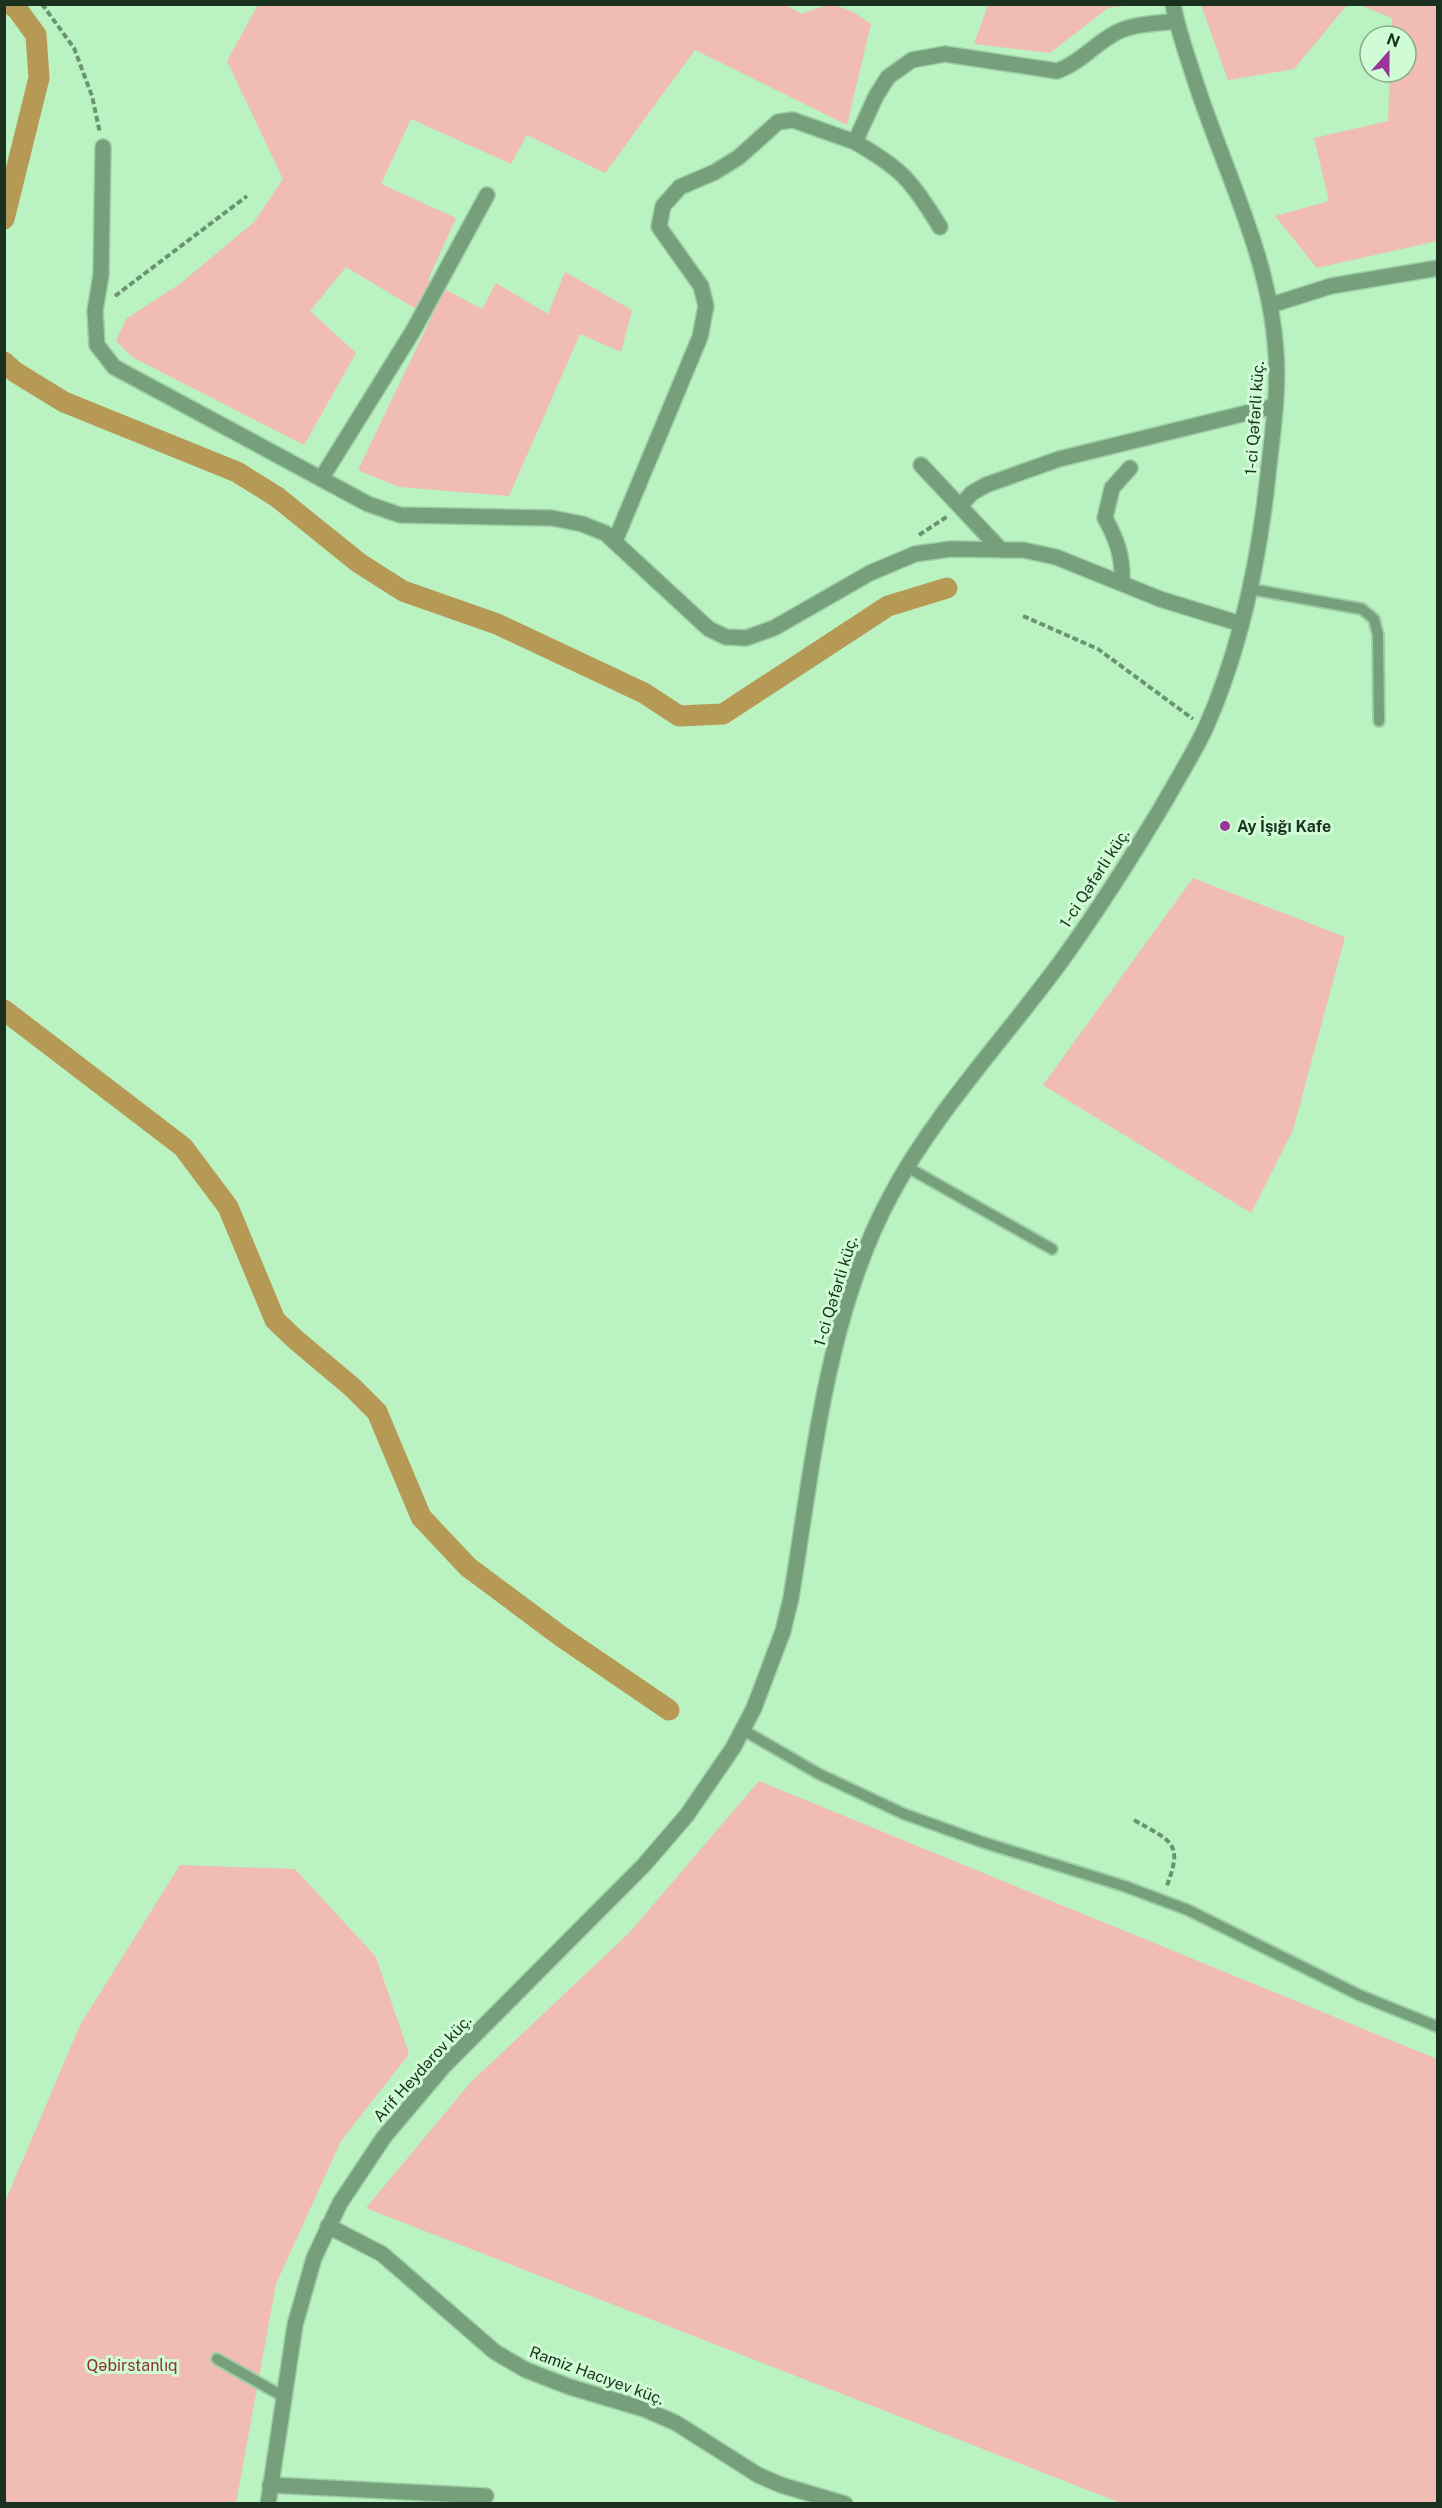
<svg xmlns="http://www.w3.org/2000/svg" width="1442" height="2508" viewBox="0 0 1442 2508" font-family="'Public Sans',sans-serif">
  <style>
    .green { fill: #f1bcb4 }
    .lines { fill: none; stroke-linecap: round; stroke-linejoin: round }
    .canal { stroke: #b59954; stroke-width: 21 }
    .service-casing { stroke: #9dcfa4; stroke-width: 14 }
    .minor-casing { stroke: #9dcfa4; stroke-width: 18 }
    .tertiary-casing { stroke: #9dcfa4; stroke-width: 18 }
    .path { stroke: #6c9371; stroke-width: 4; stroke-dasharray: 6 3; stroke-linecap: butt }
    .service { stroke: #769f7b; stroke-width: 10 }
    .minor { stroke: #769f7b; stroke-width: 15 }
    .tertiary { stroke: #769f7b; stroke-width: 15 }
    .poi-dot { fill: #993499; stroke: #cffcd4; stroke-width: 2 }
    .labels { text-anchor: middle; stroke-width: 6; stroke-linejoin: round; paint-order: stroke }
    .street-label { font-size: 16px; fill: #1b311f; stroke: #cffcd4 }
    .poi-label { font-size: 16px; font-weight: bold; fill: #1b311f; stroke: #cffcd4; text-anchor: start }
    .park-label { font-size: 16px; fill: #8f342c; stroke: #cffcd4 }
  </style>
  <rect width="100%" height="100%" fill="#baf2c1"/>
  <!-- green -->
  <path class="green" d="M784,4L802,14C834,0 844,5 871,24L847,125L695,50L605,173L527,135L511,164L411,119L381,184L456,218L428,280L482,309L496,283L548,314L565,272L632,310L621,352L580,334L509,496L399,487L358,470L431,318L346,267L310,311L356,353L304,445L132,357L116,341L126,319L181,283L254,222L283,179L227,61L258,5Z
    M988,5V4L1129,5L1108,8L1050,53L974,44Z
    M1201,5V4L1347,5L1294,69L1228,80Z
    M1360,5H1437V241L1317,268L1275,216L1329,201L1314,138L1388,121L1390,72H1406V36H1392V18Z
    M1193,878L1345,937L1293,1130L1251,1213L1043,1085Z
    M759,1781L1437,2059V2503H1121L366,2208L470,2083L629,1933Z
    M180,1865L295,1869L376,1957L409,2054L341,2141L276,2284L236,2503L5,2504V2202L80,2025Z"/>
  <g class="lines">
    <!-- canal -->
    <path class="canal" d="M4,219L39,78L36,35L17,9L10,4
      M4,362L15,372L64,402L237,472L277,497L359,563L403,591L497,624L644,693L679,716L723,714L888,606L947,588
      M4,1010L183,1147L228,1207L275,1320L296,1340L352,1387L377,1412L421,1517L468,1567L562,1637L669,1710"/>
    <defs>
      <path id="service" d="M1250,589L1362,609L1374,619L1378,635L1379,721
        M907,1167L1052,1249
        M743,1730L819,1774L904,1814L982,1842L1124,1886L1188,1910L1359,1995L1438,2027
        M217,2359L284,2397"/>
      <path id="minor" d="M855,142C902,169 912,181 940,227
        M103,147L101,275L95,311L97,345L114,367L368,504L400,515L552,518L582,524L605,533L709,629L726,637L746,638L774,628L870,573L915,554L951,549L1023,550L1056,557L1160,599L1241,624
        M921,465L1001,550
        M321,479L413,331L487,195
        M960,506L972,493L986,485L1059,459L1275,406
        M615,541L700,337L706,306L701,286L659,227L663,206L680,187L715,172L739,157L778,122L793,120L855,142L876,96L888,77L912,60L945,54L1057,71C1078,64 1093,46 1112,35C1131,23 1155,24 1176,21
        M1122,582C1123,557 1117,540 1105,518L1112,488L1130,468
        M328,2226L382,2254L495,2352L526,2370L570,2387L644,2409L676,2423L758,2475L781,2485L845,2504
        M270,2485L486,2496"/>
      <path id="tertiary" d="M1271,305L1331,286L1438,268
        M268,2504L295,2325L314,2258L340,2203L384,2137L444,2066L644,1865L687,1815L733,1748L754,1708L783,1631L791,1598C813,1465 826,1315 891,1195C937,1109 1008,1035 1065,956C1100,907 1133,855 1164,803C1178,778 1194,753 1206,727C1241,648 1259,560 1268,475C1272,435 1279,394 1276,353C1270,254 1221,165 1192,71C1185,49 1177,27 1173,4"/>
    </defs>
    <!-- service casing -->
    <use href="#service" class="service-casing"/>
    <!-- minor casing -->
    <use href="#minor" class="minor-casing"/>
    <!-- tertiary casing -->
    <use href="#tertiary" class="tertiary-casing"/>
    <!-- path -->
    <path class="path" d="M42,4L74,48L92,96L100,133
      M115,296L247,196
      M919,535L948,516
      M1023,616L1098,649L1193,719
      M1134,1820C1172,1842 1184,1842 1166,1888"/>
    <!-- service -->
    <use href="#service" class="service"/>
    <!-- minor -->
    <use href="#minor" class="minor"/>
    <!-- tertiary -->
    <use href="#tertiary" class="tertiary"/>
  </g>
  <!-- markers -->
  <circle class="poi-dot" cx="1225" cy="826" r="6"/>
  <g class="labels">
    <!-- street labels -->
    <g class="street-label">
      <text transform="translate(1254 418) rotate(-86)" y="6">1-ci Qəfərli küç.</text>
      <text transform="translate(1094 878) rotate(-57)" y="6">1-ci Qəfərli küç.</text>
      <text transform="translate(835 1291) rotate(-73)" y="6">1-ci Qəfərli küç.</text>
      <text transform="translate(422 2068) rotate(-48)" y="6">Arif Heydərov küç.</text>
      <text transform="translate(597 2375) rotate(20)" y="6">Ramiz Hacıyev küç.</text>
    </g>
    <!-- poi labels -->
    <g class="poi-label">
      <text x="1237" y="832">Ay İşığı Kafe</text>
    </g>
    <!-- park labels -->
    <g class="park-label">
      <text x="132" y="2371">Qəbirstanlıq</text>
    </g>
  </g>
  <!-- border -->
  <rect width="1442" height="2508" fill="none" stroke="#1b311f" stroke-width="12"/>
  <!-- north arrow -->
  <g transform="translate(1388 54) rotate(21)"><circle r="28" fill="#cffcd4" stroke="#87ab8c" stroke-width="1.5"/>
  <path d="M0-4.5L10 22L0 15L-10 22Z" fill="#993499"/>
  <text y="-9" font-size="16" font-weight="bold" text-anchor="middle" fill="#1b311f">N</text>
  </g>
</svg>
